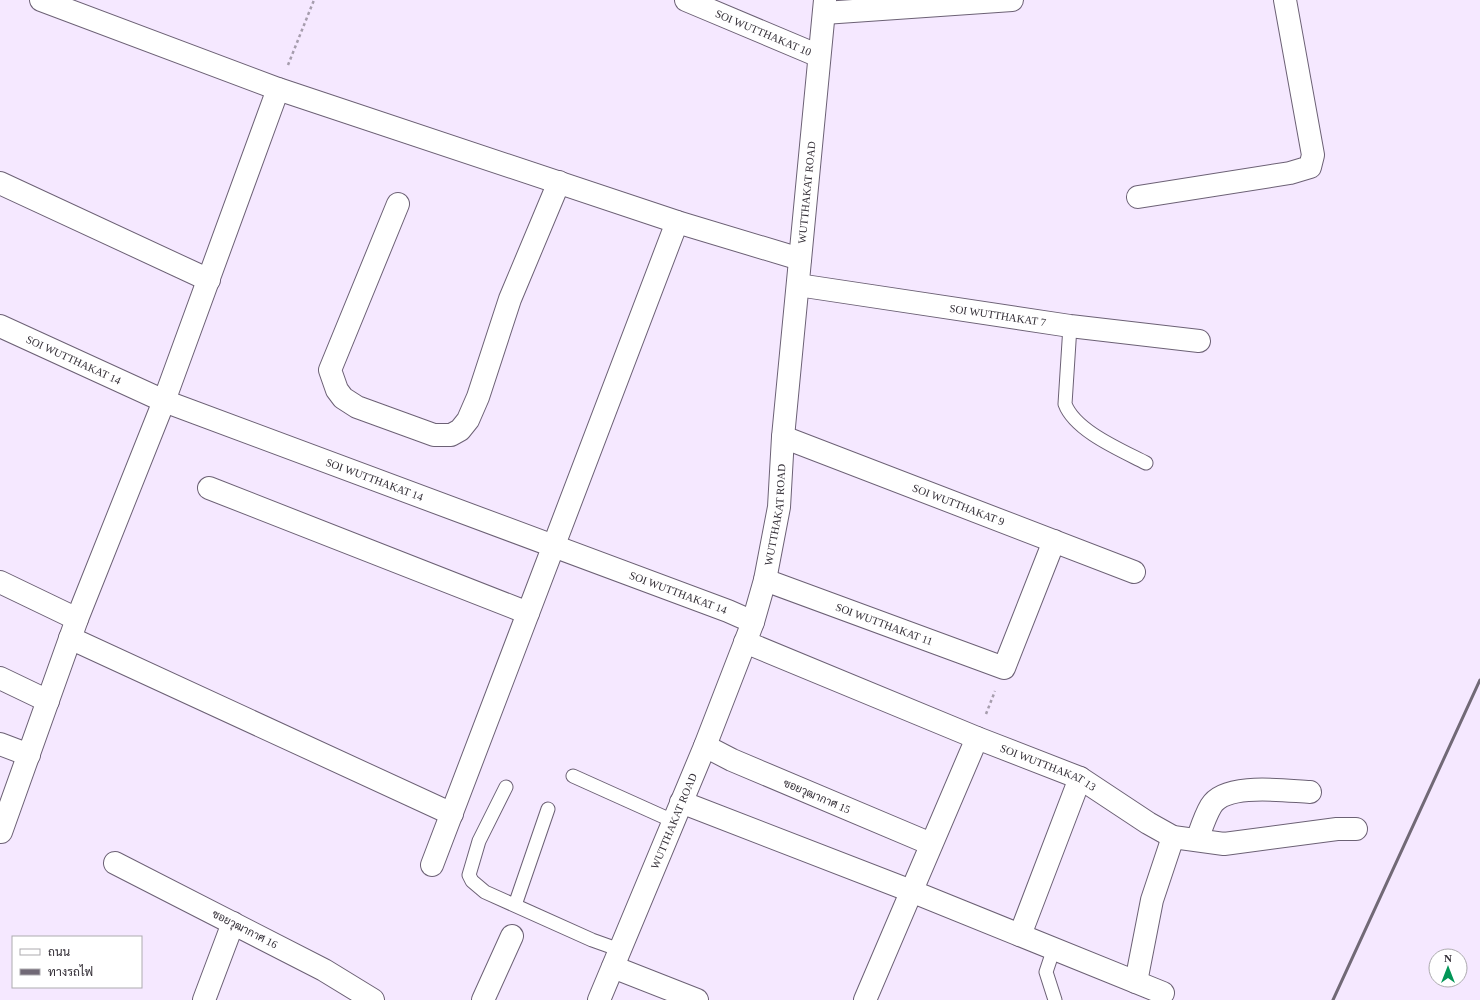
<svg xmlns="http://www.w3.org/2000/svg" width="1480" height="1000" viewBox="0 0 1480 1000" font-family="'Times New Roman',Sarabun,serif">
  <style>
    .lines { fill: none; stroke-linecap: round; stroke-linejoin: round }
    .service-casing { stroke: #6c6175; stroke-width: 15 }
    .minor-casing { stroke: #6c6175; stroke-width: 24 }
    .secondary-casing { stroke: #6c6175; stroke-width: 24 }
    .path { stroke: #a69dad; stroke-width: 2.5; stroke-dasharray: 3 3; stroke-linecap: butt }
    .service { stroke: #fff; stroke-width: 13 }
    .minor { stroke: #fff; stroke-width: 22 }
    .secondary { stroke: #fff; stroke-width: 22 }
    .rail { stroke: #716976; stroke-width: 3 }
    .labels { text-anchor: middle; stroke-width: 3.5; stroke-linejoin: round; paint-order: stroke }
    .street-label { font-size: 11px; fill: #332e36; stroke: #fff }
  </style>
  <rect width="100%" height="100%" fill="#f5e8ff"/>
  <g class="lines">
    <defs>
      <path id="service" d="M1070,326L1065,404C1075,431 1121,450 1146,463
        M573,776L673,821
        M506,787L479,841L469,875L472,881L485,892L592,940L620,950
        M515,905L548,809
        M1054,948L1046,972L1055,1000"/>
      <g id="minor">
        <path d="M41,0L278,89L677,222L800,259"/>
        <path id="s1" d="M686,0L819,56"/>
        <path d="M824,13L1012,0"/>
        <path d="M0,183L209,280"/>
        <path d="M1138,197L1290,173L1310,167L1313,155L1285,0"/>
        <path d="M398,204L330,370L337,390L343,398L357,407L434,435H451L460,430L468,420L478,397L510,299L559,182"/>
        <path id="s2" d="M798,285L1070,326L1199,341"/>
        <path id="s3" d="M0,326L164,401L728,611L753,622"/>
        <path id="s4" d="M783,437L1134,572"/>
        <path d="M209,488L528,613"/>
        <path id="s5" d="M765,580L1004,668L1054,541"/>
        <path d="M0,582L77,619"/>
        <path d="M70,638L452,814"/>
        <path id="s6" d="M745,642L977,738L1080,778L1148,823L1173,837L1224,844L1337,829H1356"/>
        <path d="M0,678L48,701"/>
        <path d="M0,744L29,755"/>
        <path d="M705,746L732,760L931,844"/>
        <path d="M681,802L911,891L1163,993"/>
        <path d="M0,831L1,832L77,619L164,401L278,89"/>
        <path d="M1197,840C1201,829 1205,816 1211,806C1225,782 1286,791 1310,792"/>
        <path d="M115,863L324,970L373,1000"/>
        <path d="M432,865L677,222"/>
        <path d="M1020,935L1080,778"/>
        <path d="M613,967L697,1000"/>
        <path d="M1136,982L1152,900L1173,837"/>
        <path d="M204,1000L233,923"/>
        <path d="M483,1000L512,936"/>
        <path d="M865,1000L977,738"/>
      </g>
      <g id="secondary">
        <path id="s7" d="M599,1000L705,746L753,622L765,580L779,507L783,437L825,0"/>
      </g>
    </defs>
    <!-- service casing -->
    <use href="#service" class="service-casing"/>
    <!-- minor casing -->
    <use href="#minor" class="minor-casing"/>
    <!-- secondary casing -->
    <use href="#secondary" class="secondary-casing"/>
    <!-- path -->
    <path class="path" d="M288,65L314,0
      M986,714L995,691"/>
    <!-- service -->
    <use href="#service" class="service"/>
    <!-- minor -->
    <use href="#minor" class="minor"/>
    <!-- secondary -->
    <use href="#secondary" class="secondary"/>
    <!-- rail -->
    <path class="rail" d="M1333,1000L1480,680"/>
  </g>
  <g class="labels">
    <!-- street labels -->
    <g class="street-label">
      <text dy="4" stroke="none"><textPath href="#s1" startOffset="84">SOI WUTTHAKAT 10</textPath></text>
      <text dy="4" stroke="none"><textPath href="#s7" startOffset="842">WUTTHAKAT ROAD</textPath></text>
      <text dy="4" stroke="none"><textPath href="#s2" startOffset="202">SOI WUTTHAKAT 7</textPath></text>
      <text dy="4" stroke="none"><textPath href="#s3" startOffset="81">SOI WUTTHAKAT 14</textPath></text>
      <text dy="4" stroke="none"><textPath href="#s3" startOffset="405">SOI WUTTHAKAT 14</textPath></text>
      <text dy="4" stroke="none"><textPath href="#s4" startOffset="188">SOI WUTTHAKAT 9</textPath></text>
      <text dy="4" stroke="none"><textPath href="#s7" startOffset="518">WUTTHAKAT ROAD</textPath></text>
      <text dy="4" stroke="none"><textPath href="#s3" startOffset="729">SOI WUTTHAKAT 14</textPath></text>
      <text dy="4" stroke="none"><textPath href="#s5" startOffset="127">SOI WUTTHAKAT 11</textPath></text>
      <text dy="4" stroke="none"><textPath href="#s6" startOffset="328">SOI WUTTHAKAT 13</textPath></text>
      <text transform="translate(817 796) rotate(23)" y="4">ซอยวุฒากาศ 15</text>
      <text dy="4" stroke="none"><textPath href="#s7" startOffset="194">WUTTHAKAT ROAD</textPath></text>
      <text transform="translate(245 929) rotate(27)" y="4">ซอยวุฒากาศ 16</text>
    </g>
  </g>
  <!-- legend -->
  <rect x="12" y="936" width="130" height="52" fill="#ffffff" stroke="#adabaf"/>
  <rect x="20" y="949" width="20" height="6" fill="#ffffff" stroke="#adabaf"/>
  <text x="48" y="956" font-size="12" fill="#332e36">ถนน</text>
  <rect x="20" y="969" width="20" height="6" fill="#716976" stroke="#adabaf"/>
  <text x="48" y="976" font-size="12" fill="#332e36">ทางรถไฟ</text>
  <!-- north arrow -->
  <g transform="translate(1448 968)"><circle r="19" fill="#ffffff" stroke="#adabaf"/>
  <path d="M0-3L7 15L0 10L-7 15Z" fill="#029657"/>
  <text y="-6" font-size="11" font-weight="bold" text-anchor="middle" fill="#332e36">N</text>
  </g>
</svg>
